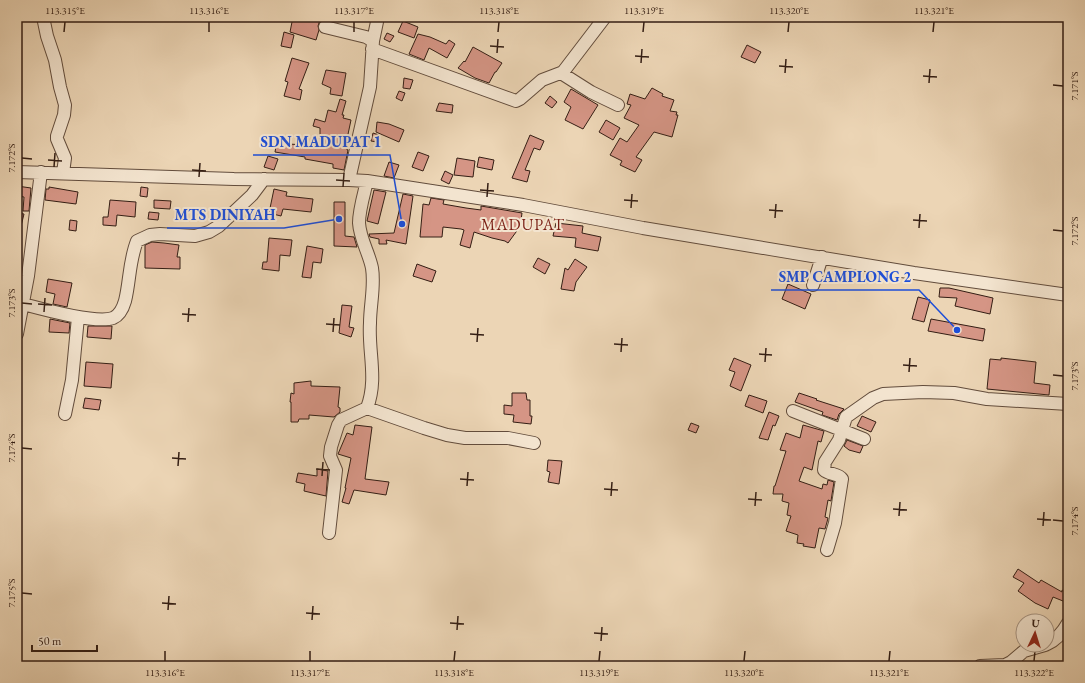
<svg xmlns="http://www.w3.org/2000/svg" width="1085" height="683" viewBox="0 0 1085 683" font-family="'EB Garamond',serif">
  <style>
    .building { fill: #d59585; stroke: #341e14 }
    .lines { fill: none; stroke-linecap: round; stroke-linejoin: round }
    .minor-casing { stroke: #624c3c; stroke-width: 14 }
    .minor { stroke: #f3e4cf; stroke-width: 12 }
    .ticks { fill: none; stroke: #341e14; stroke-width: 1.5 }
    .labels { text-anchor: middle; stroke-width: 4; stroke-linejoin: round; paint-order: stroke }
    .quarter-label { font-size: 16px; letter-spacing: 1px; fill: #7a1f14; stroke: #f3e4cf }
    .leader { fill: none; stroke: #1d4ed8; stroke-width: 1.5 }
    .callout-dot { fill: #1d4ed8; stroke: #f3e4cf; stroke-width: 1.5 }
    .callout-label { font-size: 15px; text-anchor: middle; font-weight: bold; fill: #1d4ed8; stroke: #f3e4cf; stroke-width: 4; stroke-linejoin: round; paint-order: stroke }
    .neatline { fill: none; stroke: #341e14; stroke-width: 1.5 }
    .ticks-label { font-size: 10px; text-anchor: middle; fill: #341e14 }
  </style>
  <rect width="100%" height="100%" fill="#ecd5b5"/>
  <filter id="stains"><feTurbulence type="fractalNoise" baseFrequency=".005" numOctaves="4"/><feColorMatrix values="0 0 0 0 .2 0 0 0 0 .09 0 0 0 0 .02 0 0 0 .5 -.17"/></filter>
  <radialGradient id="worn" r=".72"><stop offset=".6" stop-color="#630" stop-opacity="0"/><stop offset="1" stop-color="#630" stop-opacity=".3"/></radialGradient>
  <!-- building -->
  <path class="building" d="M293,17H321L318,26L319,30L316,40L290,32Z
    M403,21L418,27L414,38L398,32Z
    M284,32L294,35L291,48L281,46Z
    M387,33L394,36L390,42L384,39Z
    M418,34L430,37L446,44L449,40L455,44L447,58L429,48L424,60L409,54Z
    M747,45L761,52L755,63L741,57Z
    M473,47L502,63L496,72H495L489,83L475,78L458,68L464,61L465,62Z
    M292,58L309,63L299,89L302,90L300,100L284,96L288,82L285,81Z
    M326,70L346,73L342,96L330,94L331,88L322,84Z
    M404,78L413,80L410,89L403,88Z
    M652,88L663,94L662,96L674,100L670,111L677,112L676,115H678L672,137L654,132L636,157L642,160L635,172L620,165L622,161L610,155L620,138L627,142L639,125L624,118L631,105L627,104L630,94L645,99Z
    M571,89L598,105L583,129L565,120L571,107L564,102Z
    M399,91L405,93L402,101L396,98Z
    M550,96L557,102L552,108L545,103Z
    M340,99L346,101L342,115H344L343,118L351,120L347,139H348L347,150H348L344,170L333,168V164L305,159V157L275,152L277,141L288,142V144L306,145L318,148V146L320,147V128L313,126L315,119L325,122L328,110L336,112Z
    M439,103L453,105L452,113L436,111Z
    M606,120L620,128L613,140L599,132Z
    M377,122L389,124L404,130L399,142L376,132Z
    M373,133L379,135L377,142L371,141Z
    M530,135L544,141L540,150L534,148L525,170L530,171L527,182L512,178Z
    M418,152L429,156L423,171L412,167Z
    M268,156L278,159L274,170L264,167Z
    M479,157L494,160L492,170L477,167Z
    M457,158L475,161L473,177L454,175Z
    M389,162L399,165L394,178L384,176Z
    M445,171L453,175L449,184L441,180Z
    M17,186L31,188L29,211H23L24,197L17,196Z
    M49,187L78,192L76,204L45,200L46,189H49Z
    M141,187L148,188L147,197L140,196Z
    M274,189L287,192L286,196L313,199L311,212L283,209L281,216L269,213Z
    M374,190L386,192L378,224L367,221Z
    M403,194L413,196L406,244L386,240L387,244H379V239L370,237L369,234L394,233Z
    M431,198L444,200L443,204L466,208L481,210V206L522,213L520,228H519L508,243L505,241L492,238L474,232L470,248L460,245L464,230L461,229L443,227L442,237H420L423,204L429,205Z
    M110,200L136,202L135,217L117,215L116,226L103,225V217H108Z
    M154,200L171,201L170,209L154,208Z
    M334,202H345V236L354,237L357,247L334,246Z
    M149,212L159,213L158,220L148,219Z
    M17,213L24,214L19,234H17Z
    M70,220L77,221L76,231L69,230Z
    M556,223L583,226L582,233L601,237L598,251L575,247L576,238L553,236Z
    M269,238L292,240L290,256L280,255L279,271L262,269L263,262H267Z
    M152,242L164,243L179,245L177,257H180V269L145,268V245Z
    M307,246L323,249L321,263L313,262L311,278L302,277Z
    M538,258L550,264L545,274L533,267Z
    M575,259L587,267L576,282L574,291L561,289L565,268L568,270Z
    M417,264L436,271L432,282L413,276Z
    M795,270L800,273L796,281L790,278Z
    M48,279L72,283L67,307L53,304L55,294L46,292Z
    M788,284L811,294L805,309L782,299Z
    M940,288H949L993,298L990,314L955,306L957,298L939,297Z
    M918,297L930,300L924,322L912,319Z
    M342,305L352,306L349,327L354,328L351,337L339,333Z
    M50,319L70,323L69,333L49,332Z
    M931,319L985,329L983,341L928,331Z
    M88,326H112L111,339L87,337Z
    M734,358L751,365L741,391L730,386L735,372L729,370Z
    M1001,358L1036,362L1034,383L1050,385L1049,395L987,389L990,359L1001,360Z
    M86,362L113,364L111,388L84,386Z
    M311,381V386L340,387L338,407L340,408V412L334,417L309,415V419H299L298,422H291V402H290L291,393L294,394V383Z
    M512,393H526L527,400H530V416H532L531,424L513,422L514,415L504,414V405L512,406Z
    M799,393L817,399L816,400L844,409L839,414L837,420L822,415L823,412L795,402Z
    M749,395L767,401L763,413L745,406Z
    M85,398L101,400L99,410L83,408Z
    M769,412L779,416L775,426L773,425L768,440L759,438Z
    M862,416L876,422L871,432L857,426Z
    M691,423L699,426L696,433L688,430Z
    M355,425L372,427L365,479L389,482L386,495L354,490L349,504L342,502L346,488H345L351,458L338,454L347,433L353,435Z
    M803,425L824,431L821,442L818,441L812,470L804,467L799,481L822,489L823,484L827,485L828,480L834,482L831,501L828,500L825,517L828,518L827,522L825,529L819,528L815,548L803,546L804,544L797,543L798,535L786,531L791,516L787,515L789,503L782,501L783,494H773L774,486H775L786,451L780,450L786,433L800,438Z
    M847,440L863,446L860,453L849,450L844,446Z
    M548,460L562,461L559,484L548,482L550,472L547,471Z
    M317,469L328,471L326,496L304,491L305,484L296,482L298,473L317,476Z
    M1018,569L1039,583L1041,580L1062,592V590L1068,593V603L1053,597L1048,609L1035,603L1018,591L1024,583L1013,577Z"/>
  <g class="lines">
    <defs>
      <path id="minor" d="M43,17L47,36L55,60L60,87L65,105L64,115L57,136V139L65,158L63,173
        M325,27L366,37L373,41L370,87L349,180
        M373,41L378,17
        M372,49L516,101L520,99L542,80L563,72L605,17
        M561,73L591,92L618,105
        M17,172L234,179L349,180L367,181L523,205L643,228L914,273L1068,295
        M813,285L822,257
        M23,304C42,309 96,324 113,318C120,315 123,308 125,301C130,281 129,261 137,241L150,235L160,234L195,236L209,232L219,226L252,195L264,179
        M17,334L28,276L41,172
        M367,408L424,428L447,435L465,438H508L534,443
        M793,411L864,439
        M65,414L72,380L78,317
        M329,533L336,470L330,456L331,447L338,425L341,420L367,408C378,379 368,352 370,323C370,305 375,286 372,268C369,253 360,239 359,223C359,210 364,194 367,181
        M827,550L835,523L842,479C838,473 829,475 824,470L825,462L839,440L846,417L873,398L883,394L923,392L954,393L987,399L1068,404
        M1047,644C1056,640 1063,632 1068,623
        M980,666L1005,665L1011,662L1024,651L1045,645"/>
    </defs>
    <!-- minor casing -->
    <use href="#minor" class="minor-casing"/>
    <!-- minor -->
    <use href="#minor" class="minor"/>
  </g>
  <!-- ticks -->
  <path class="ticks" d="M64,32L65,22M209,32V22M354,32V22M498,32L499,22M643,32L644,22M788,32L789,22M933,32L934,22M490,46L504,47M497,53L498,39M635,56L649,57M641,63L642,49M779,66L793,67M785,73L786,59M923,76L937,77M929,83L930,69M1053,85L1063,86M22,158L32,159M48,160L62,161M54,167L55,153M192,170L206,171M199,177L200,163M336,180L350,181M343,187L344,173M480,190L494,191M487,197L488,183M624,200L638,201M631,208L632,194M769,210L783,211M775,218L776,204M913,220L927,221M919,228L920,214M1053,230L1063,231M22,303L32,304M38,304L52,305M44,312L45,298M182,314L196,315M188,322L189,308M326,324L340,325M333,332L334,318M470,334L484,335M477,342L478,328M614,344L628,345M621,352L622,338M759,354L772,355M765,362L766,348M903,365L917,366M909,372L910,358M1053,375L1063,376M22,448L32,449M172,458L186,459M178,466L179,452M316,469L330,470M322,476L323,462M460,479L474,480M467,486L468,472M604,489L618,490M611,496L612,482M748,499L762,500M755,506L756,492M893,509L907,510M899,516L900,502M1037,519L1051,520M1053,520L1063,521M1043,526L1044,512M22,593L32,594M162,603L176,604M168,610L169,596M306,613L320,614M312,620L313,606M450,623L464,624M457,630L458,616M594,633L608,634M601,641L602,627M165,661V651M310,661V651M454,661L455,651M599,661L600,651M744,661L745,651M889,661L890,651M1034,661L1035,651"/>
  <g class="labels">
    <!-- quarter labels -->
    <g class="quarter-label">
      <text x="523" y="230">MADUPAT</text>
    </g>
  </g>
  <!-- callouts -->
  <path class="leader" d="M402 224L390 155H253M339 219L284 228H167M957 330L919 290H771"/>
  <g class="callout-dot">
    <circle cx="402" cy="224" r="4"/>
    <circle cx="339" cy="219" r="4"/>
    <circle cx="957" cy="330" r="4"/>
  </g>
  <g class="callout-label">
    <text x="321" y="147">SDN MADUPAT 1</text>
    <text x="225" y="220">MTS DINIYAH</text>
    <text x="845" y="282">SMP CAMPLONG 2</text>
  </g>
  <!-- margin -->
  <rect width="1085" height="683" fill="none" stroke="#ecd5b5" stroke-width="44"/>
  <!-- north arrow -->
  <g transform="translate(1035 633) rotate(4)"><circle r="19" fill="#f3e4cf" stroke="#a79584"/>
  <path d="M0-3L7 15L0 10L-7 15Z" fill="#8f2418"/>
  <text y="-6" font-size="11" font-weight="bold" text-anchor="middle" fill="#341e14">U</text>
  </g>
  <!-- scale -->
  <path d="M32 645v6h65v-6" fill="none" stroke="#341e14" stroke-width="2"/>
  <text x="38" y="645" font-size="12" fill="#341e14" stroke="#f3e4cf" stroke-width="3" paint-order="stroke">50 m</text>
  <rect x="22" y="22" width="1041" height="639" class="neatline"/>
  <g class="ticks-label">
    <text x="65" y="14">113.315°E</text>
    <text x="209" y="14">113.316°E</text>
    <text x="354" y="14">113.317°E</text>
    <text x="499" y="14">113.318°E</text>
    <text x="644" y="14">113.319°E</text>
    <text x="789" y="14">113.320°E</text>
    <text x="934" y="14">113.321°E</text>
    <text transform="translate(1074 86) rotate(-90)" y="4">7.171°S</text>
    <text transform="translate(11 158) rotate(-90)" y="4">7.172°S</text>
    <text transform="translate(1074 231) rotate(-90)" y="4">7.172°S</text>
    <text transform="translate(11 303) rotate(-90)" y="4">7.173°S</text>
    <text transform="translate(1074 376) rotate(-90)" y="4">7.173°S</text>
    <text transform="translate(11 448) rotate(-90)" y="4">7.174°S</text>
    <text transform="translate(1074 521) rotate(-90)" y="4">7.174°S</text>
    <text transform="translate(11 593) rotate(-90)" y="4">7.175°S</text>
    <text x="165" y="676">113.316°E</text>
    <text x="310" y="676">113.317°E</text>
    <text x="454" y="676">113.318°E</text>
    <text x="599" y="676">113.319°E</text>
    <text x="744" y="676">113.320°E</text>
    <text x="889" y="676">113.321°E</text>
    <text x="1034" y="676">113.322°E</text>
  </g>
  <rect width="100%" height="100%" filter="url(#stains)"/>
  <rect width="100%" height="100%" fill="url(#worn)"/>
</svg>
